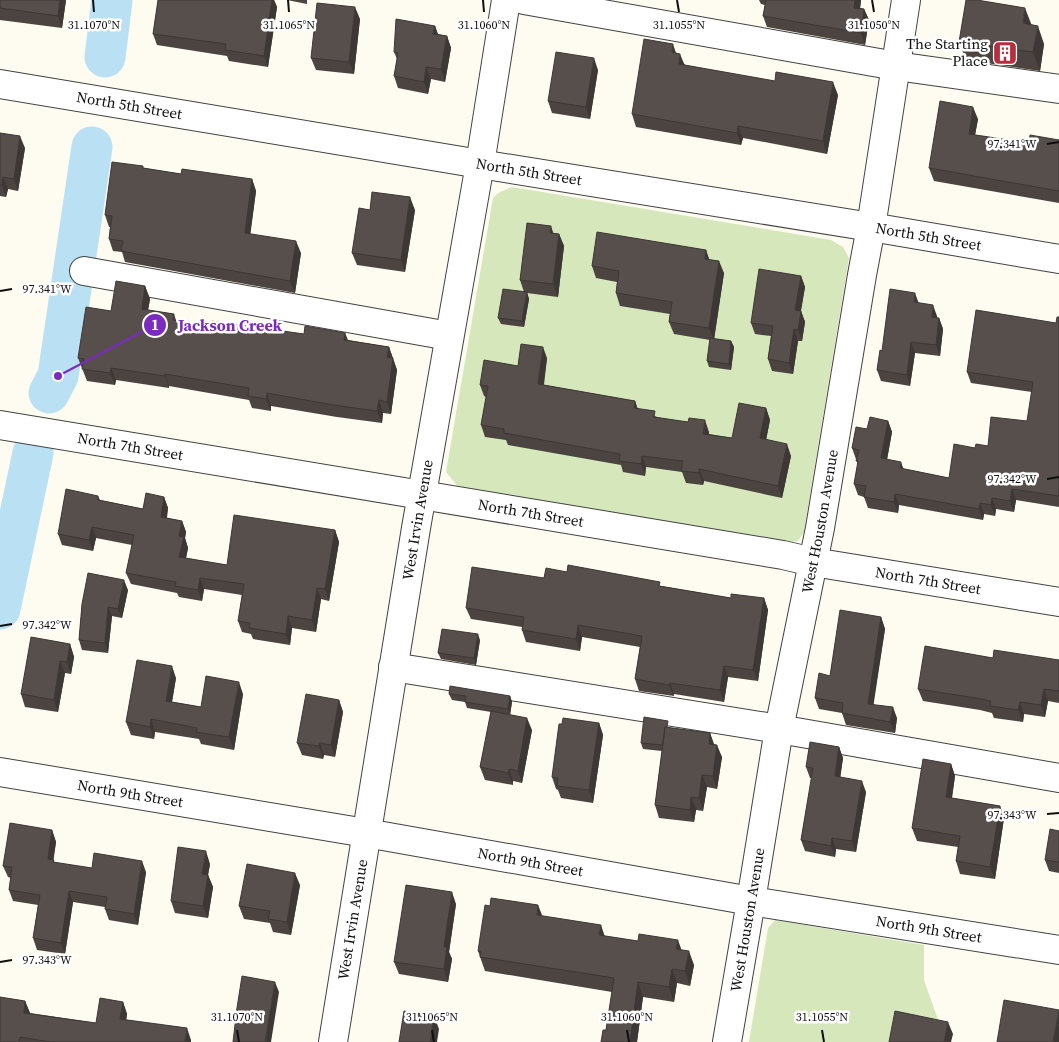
<svg xmlns="http://www.w3.org/2000/svg" width="1059" height="1042" viewBox="0 0 1059 1042" font-family="'Source Serif 4',serif">
  <style>
    .grass { fill: #d6e7bc }
    .lines { fill: none; stroke-linecap: round; stroke-linejoin: round }
    .river { stroke: #b9e1f3; stroke-width: 41 }
    .minor-casing { stroke: #424242; stroke-width: 30 }
    .minor { stroke: #fff; stroke-width: 28 }
    .wall { fill: #4b4441 }
    .shaded-wall { fill: #3d3735 }
    .building { fill: #574f4c; stroke: #3d3735 }
    .ticks { fill: none; stroke: #0f0f0f; stroke-width: 2 }
    .labels { text-anchor: middle; stroke-width: 5; stroke-linejoin: round; paint-order: stroke }
    .poi-label { font-size: 15px; fill: #0f0f0f; stroke: #fff; text-anchor: end }
    .street-label { font-size: 15px; fill: #0f0f0f; stroke: #fff }
    .ticks-label { font-size: 12px; text-anchor: middle; fill: #0f0f0f; stroke: #fff; stroke-width: 5; stroke-linejoin: round; paint-order: stroke }
    .leader { fill: none; stroke: #7b2cbf; stroke-width: 2 }
    .callout-dot { fill: #7b2cbf; stroke: #fff; stroke-width: 2 }
    .mark-label { font-size: 15px; text-anchor: middle; font-weight: bold; fill: #fff }
    .callout-label { font-size: 16px; text-anchor: middle; font-weight: bold; fill: #7b2cbf; stroke: #fff; stroke-width: 5; stroke-linejoin: round; paint-order: stroke }
  </style>
  <rect width="100%" height="100%" fill="#fefbf1"/>
  <!-- grass -->
  <path class="grass" d="M512,187L831,240L843,247L849,258L804,532L798,541L779,544L460,489L446,472L493,198L498,193Z
    M775,920L924,945V980L942,1031L951,1042H749L768,928Z"/>
  <g class="lines">
    <!-- river -->
    <path class="river" d="M105,57L112,0
      M49,393L58,376L92,147
      M0,609L33,453"/>
    <defs>
      <g id="minor">
        <path d="M524,0L896,66L1059,89"/>
        <path id="s1" d="M0,84L480,164L871,227L1059,259"/>
        <path d="M84,271L449,336"/>
        <path id="s2" d="M0,425L783,555L813,562L1059,602"/>
        <path d="M393,667L779,729L1059,778"/>
        <path id="s3" d="M0,772L366,833L751,901L1059,950"/>
        <path id="s4" d="M333,1042L416,528L480,164L506,0"/>
        <path id="s5" d="M727,1042L751,901L779,729L820,528L862,275L871,227L906,0"/>
      </g>
    </defs>
    <!-- minor casing -->
    <use href="#minor" class="minor-casing"/>
    <!-- minor -->
    <use href="#minor" class="minor"/>
  </g>
  <!-- wall -->
  <path class="wall" d="M0,0H66L62,28L0,20Z
    M158,0H274L277,7L268,67L229,61L227,56L157,45L153,34Z
    M287,0H307V4Z
    M759,0H861L860,8L864,9L869,20L865,45L767,27L763,16L765,5L761,4Z
    M360,19L354,74L316,70L311,58Z
    M1031,25L1044,44L1040,71L966,60L959,42Z
    M435,26L438,34L447,36L451,48L445,82L431,79L428,94L398,88L394,76L397,59L394,52Z
    M676,53L685,65L838,95L827,154L743,138L741,145L636,127L632,114Z
    M598,70L590,119L552,113L548,101Z
    M978,119L975,135L1029,143L1059,140V203L934,181L929,168Z
    M0,133L25,148L18,191L8,189L6,197L0,196Z
    M144,168L181,174L252,179L256,191L250,234L301,253L295,293L125,262L122,252L113,251L109,239L110,227H109L105,215Z
    M370,210H415L405,272L357,265L352,253Z
    M554,233L559,234L564,246L558,297L527,293L529,299L524,327L501,324L498,318L524,292L520,280Z
    M706,250L709,259L724,273L714,339L731,341L734,347L731,370L709,367L707,361L710,340L674,334L669,322L670,314L620,306L616,293L617,282L596,278L592,266Z
    M801,276L805,287L801,311L805,322L802,341H798L793,374L772,371L768,359L771,336L755,334L751,323Z
    M145,286L150,299L148,310L174,314L176,320L212,326L304,334L345,333L348,340L389,347L397,370L391,414L383,413L382,423L337,417L271,406V411L252,408L249,400L169,386V388L116,380L115,385L87,381L78,358L111,311Z
    M919,303L937,316V318H939L943,329L940,356L915,353L910,386L881,381L877,370L882,351Z
    M1059,317V507L1016,500L1014,512L996,509L995,516L984,514L983,520L899,505L898,513L868,508L864,497L858,495L854,484L858,465L852,448L867,429L888,421L892,432L887,460L904,469L949,478L975,448L988,446L1027,421L1032,392L971,383L967,372L1056,323Z
    M547,358L544,385L635,401L637,408L657,417L709,432V434L732,438L766,408L770,420L766,440L791,456L782,498L704,481L703,485L686,483L682,472L646,467L645,476L623,472L621,465L508,445L506,440L485,437L481,425L486,397L484,396L480,385L518,366Z
    M98,496L100,500L143,509L164,497L168,508L167,518L182,521L186,532L185,538L188,548L186,558L227,565L335,530L339,542L329,601L321,599L316,632L292,628L290,645L253,639L251,634L242,632L238,621L242,595L204,589L202,601L179,597L177,593L131,584L126,573L132,545L96,538L93,551L62,545L58,534Z
    M544,578L661,586L731,598H764L768,610L758,681L728,677L724,702L674,694V696L639,691L635,679L640,647L582,637L580,651L526,642L522,630V627L471,619L466,608Z
    M128,590L122,618L112,616L108,653L82,650L79,640L82,604Z
    M881,617L885,629L873,704L897,718L895,733L846,725L842,713L819,709L815,698L830,676Z
    M480,640L476,665L441,659L438,653Z
    M70,644L74,657L71,674L65,673L58,712L25,707L21,694Z
    M993,658L1059,660V703L1048,701L1045,717L1024,714L1023,722L994,718L992,713L980,710L923,701L918,689Z
    M176,678L172,702L201,707L243,694L234,750L201,744L199,739L155,732L154,739L131,735L126,722Z
    M449,694L510,696L512,702L510,715L532,730L522,783L513,781V785L485,780L480,767L491,712L467,708L465,702L452,700Z
    M339,700L343,712L335,757L324,755L323,759L302,755L297,743Z
    M599,723L603,735L593,803L561,798L558,790L556,789L552,777L562,724Z
    M670,728L710,733L714,744L722,757L717,789L707,787L703,811L696,810L694,822L659,818L655,805L662,751L643,749L641,743Z
    M839,747L843,758L840,777L866,792L856,852L836,849L835,857L805,851L801,840L812,778H810L806,767Z
    M951,764L955,776L952,798L1000,806L1004,818L995,879L960,874L956,861L958,847L917,841L912,828Z
    M52,830L56,842L53,860L55,863L92,868L146,872L138,925L109,920L105,909V907L73,902L65,954L37,950L33,938L38,905L13,901L9,890L11,878L8,877L3,866Z
    M1059,831V873L1049,871L1045,860Z
    M210,864L208,875L213,887L208,918L175,913L171,901Z
    M300,885L291,935L273,932L270,923L244,919L239,906Z
    M456,904L449,952L452,959L448,982L399,974L394,962Z
    M542,916L605,936L681,950L694,965L690,986L677,983L674,1002L643,997L637,1042H601L606,1030L612,992L485,971L478,951Z
    M25,1001L30,1013L96,1023L123,1002L127,1014L126,1020L191,1040V1042H0Z"/>
  <!-- shaded-wall -->
  <path class="shaded-wall" d="M60,0H66L62,28L58,16Z
    M272,0H274L277,7L268,67L264,56Z
    M855,0H861L859,19L854,8Z
    M355,7L360,19L354,74L349,62Z
    M1025,8L1032,26L1023,23Z
    M864,9L869,20L865,45L861,33Z
    M435,26L439,38L433,34Z
    M1038,26L1044,44L1040,71L1033,52Z
    M447,36L451,48L445,82L441,69Z
    M673,44L677,56L672,52Z
    M680,54L685,66L679,64Z
    M594,58L598,70L590,119L586,107Z
    M426,67L431,79L428,94L424,82Z
    M833,82L838,95L827,154L823,141Z
    M973,107L978,119L973,146L969,134Z
    M738,126L743,138L741,145L737,133Z
    M20,136L25,148L18,191L14,179Z
    M3,177L8,189L6,197L2,185Z
    M252,179L256,191L249,245L245,233Z
    M410,197L415,210L405,272L401,260Z
    M551,226L555,238L550,233Z
    M559,234L564,246L558,297L553,284Z
    M296,241L301,253L295,293L290,281Z
    M706,250L710,262L705,259Z
    M719,261L724,273L714,340L709,328Z
    M801,276L805,287L799,321L795,310Z
    M145,286L150,299L146,322L142,309Z
    M527,292L529,299L524,327L522,321Z
    M915,293L919,304L914,302Z
    M933,305L937,316L936,328L932,317Z
    M801,311L805,322L802,341L798,330Z
    M939,318L943,329L940,356L936,345Z
    M794,329L798,341L793,374L789,363Z
    M345,333L349,345L344,340Z
    M731,341L734,347L731,370L729,364Z
    M911,342L915,353L910,386L907,375Z
    M389,347L397,370L391,414L387,402V357Z
    M543,347L547,358L542,395L538,384Z
    M111,368L116,380L115,385L110,373Z
    M165,374L169,386V388L165,376Z
    M267,393L271,406V411L266,399Z
    M379,400L383,413L382,423L377,411Z
    M635,401L639,412L634,408Z
    M766,408L770,420L764,450L760,438Z
    M705,420L709,432L708,445L703,434Z
    M888,421L892,432L885,470L881,458Z
    M787,444L791,456L782,498L778,486Z
    M642,456L646,467L645,476L641,464Z
    M901,462L905,473L900,468Z
    M699,469L704,481L703,485L699,473Z
    M1012,489L1016,500L1014,512L1010,501Z
    M895,494L899,505L898,513L894,502Z
    M164,497L168,508L165,528L161,517Z
    M992,498L996,509L995,516L991,505Z
    M980,503L984,514L983,520L979,509Z
    M182,521L186,532L185,538L188,548L184,568L179,557V536Z
    M92,527L96,538L93,551L89,540Z
    M335,530L339,542L329,601L325,589Z
    M200,578L204,589L202,601L198,590Z
    M124,580L128,590L122,618L118,609Z
    M317,588L321,599L316,632L312,620Z
    M764,598L768,610L758,681L753,670Z
    M108,607L112,616L108,653L105,643Z
    M288,616L292,628L290,645L286,634Z
    M881,617L885,629L872,715L868,704Z
    M578,625L582,637L580,651L576,639Z
    M478,634L480,640L476,665L474,658Z
    M70,644L74,657L71,674L67,662Z
    M60,661L65,673L58,712L54,700Z
    M172,666L176,678L170,713L166,701Z
    M724,666L728,677L724,702L720,690Z
    M239,682L243,694L234,750L229,737Z
    M670,683L674,694V696L669,685Z
    M1044,689L1048,701L1045,717L1041,705Z
    M510,696L512,702L510,715L508,709Z
    M339,700L343,712L335,757L331,745Z
    M1020,702L1024,714L1023,722L1018,710Z
    M893,707L897,718L895,733L890,722Z
    M527,718L532,730L522,783L518,771Z
    M151,719L155,732L154,739L150,727Z
    M599,723L603,735L593,803L589,790Z
    M710,733L714,745L709,744Z
    M320,743L324,755L323,759L319,746Z
    M717,745L722,757L717,789L713,776Z
    M839,747L843,758L839,787L835,776Z
    M951,764L955,776L950,810L946,797Z
    M509,769L513,781V785L508,773Z
    M702,775L707,787L703,811L699,798Z
    M862,781L866,792L856,852L852,841Z
    M691,797L696,810L694,822L690,810Z
    M1000,806L1004,818L995,879L990,867Z
    M52,830L56,842L52,871L48,859Z
    M832,838L836,849L835,857L831,846Z
    M206,851L210,864L208,875L213,887L208,918L203,906L202,874Z
    M142,861L146,872L138,925L134,914Z
    M295,873L300,885L291,935L287,922Z
    M69,891L73,902L65,954L61,943Z
    M452,892L456,904L449,952L452,959L448,982L444,969V947Z
    M538,905L544,920L537,915Z
    M601,925L606,940L599,935Z
    M678,940L683,954L676,949Z
    M689,951L694,965L690,986L685,971Z
    M672,969L677,983L674,1002L669,987Z
    M275,982L279,992L271,1042H265Z
    M638,982L643,997L637,1042H630Z
    M25,1001L30,1013L28,1025L24,1013Z
    M123,1002L127,1014L125,1031L120,1019Z
    M1059,1010V1042H1053Z
    M434,1016L439,1029L437,1042H430Z
    M948,1022L953,1034L951,1042H944Z
    M187,1028L191,1040V1042H185Z"/>
  <!-- building -->
  <path class="building" d="M0,0H60L58,16L0,8Z
    M158,0H272L264,56L225,50L226,44L153,34Z
    M766,0H855L854,8L864,9L861,33L763,16Z
    M966,0H977L1025,8L1023,23L1038,26L1033,52L959,42Z
    M317,3L355,7L349,62L311,58Z
    M396,19L435,26L433,34L447,36L441,69L426,67L424,82L394,76L398,53L394,52Z
    M644,39L673,44L672,52L680,54L679,64L775,81L776,72L833,82L823,141L738,126L737,133L632,114Z
    M556,52L594,58L586,107L548,101Z
    M940,101L973,107L969,134L1029,143L1030,135L1059,140V191L929,168Z
    M0,133L20,136L14,179L3,177L2,185H0Z
    M112,162L143,166V168L181,174L182,169L252,179L245,233L296,241L290,281L121,251L123,241L109,239L112,216L105,215Z
    M372,192L410,197L401,260L352,253L359,208L370,210Z
    M527,223L551,226L550,233L559,234L553,284L520,280Z
    M597,232L706,250L705,259L719,261L709,328L669,322L672,302L616,293L619,271L592,266Z
    M759,269L801,276L795,310L801,311L798,330L794,329L789,363L768,359L773,326L751,323Z
    M116,281L145,286L142,309L174,314L173,320L212,326V321L304,334L305,326L345,333L344,340L389,347L387,357L393,358L387,402L379,400L377,411L333,405L267,393L266,399L248,396L249,388L165,374V376L111,368L110,373L82,369L84,359L78,358L86,307L111,311Z
    M503,289L527,292L522,321L498,318Z
    M890,289L915,293L914,302L933,305L932,317L939,318L936,345L911,342L907,375L877,370L880,350L882,351Z
    M976,310L1056,323L1057,317H1059V496L1012,489L1010,501L992,498L991,505L980,503L979,509L895,494L894,502L864,497L866,486L854,484L858,461H856L859,450L852,448L856,427L867,429L870,417L888,421L881,458L901,462L900,468L949,478L954,444L975,448L976,444L988,446L991,417L1027,421L1033,382L967,372Z
    M710,338L731,341L729,364L707,361Z
    M521,344L543,347L538,384L635,401L634,408L655,411L654,417L688,422L689,418L705,420L703,434L732,438L739,403L766,408L760,438L787,444L778,486L699,469V473L681,471L683,461L642,456L641,464L619,461L620,454L504,433V429L481,425L488,386L480,385L484,360L518,366Z
    M66,489L98,496V500L143,509L146,493L164,497L161,517L182,521L179,536L184,537L179,557L227,565L234,515L335,530L325,589L317,588L312,620L288,616L286,634L249,628L250,623L238,621L244,584L200,578L198,590L175,586L176,582L126,573L134,535L92,527L89,540L58,534Z
    M568,565L660,582L659,586L731,598V594L764,598L753,670L724,666L720,690L670,683L669,685L635,679L642,636L578,625L576,639L522,630L524,617L466,608L472,567L544,578L546,568L567,572Z
    M88,573L124,580L118,609L108,607L105,643L79,640L82,604Z
    M840,610L881,617L868,704L893,707L890,722L842,713L843,703L815,698L819,673L830,676Z
    M442,629L478,634L474,658L438,653Z
    M31,637L70,644L67,662L60,661L54,700L21,694Z
    M925,646L993,658L994,650L1059,660V691L1044,689L1041,705L1020,702L1018,710L990,706L991,701L976,698L918,689Z
    M137,660L172,666L166,701L201,707L206,676L239,682L229,737L196,732L197,728L151,719L150,727L126,722Z
    M450,686L510,696L508,709L465,702L466,696L449,694Z
    M306,694L339,700L331,745L320,743L319,746L297,743Z
    M491,711L527,718L518,771L509,769L508,773L480,767Z
    M644,717L668,721L667,727H665L663,745L641,743Z
    M563,718L599,723L589,790L557,786L558,778L552,777L559,724H562Z
    M665,727L710,733L709,744L717,745L713,776L702,775L699,798L691,797L690,810L655,805Z
    M810,742L839,747L835,776L862,781L852,841L832,838L831,846L801,840L813,768L806,767Z
    M923,759L951,764L946,797L1000,806L990,867L956,861L960,836L912,828Z
    M10,823L52,830L48,859L54,860L53,862L92,868L94,853L142,861L134,914L105,909L107,897L69,891L61,943L33,938L40,895L9,890L12,867L3,866Z
    M1050,829L1059,831V862L1045,860Z
    M178,847L206,851L202,874L208,875L203,906L171,901Z
    M247,864L295,873L287,922L268,919L270,911L239,906Z
    M406,885L452,892L444,947H447L444,969L394,962Z
    M491,898L538,905L537,915L601,925L599,935L638,941L639,934L678,940L676,949L689,951L685,971L672,969L669,987L638,982L630,1042H601L603,1030H606L614,978L480,957L481,952L478,951L485,905L490,906Z
    M242,976L275,982L265,1042H233L237,1008Z
    M0,997L25,1001L24,1013L96,1023L100,998L123,1002L120,1019L187,1028L185,1042H51L20,1037L19,1042H0Z
    M1004,1000L1059,1010L1053,1042H997Z
    M404,1011L434,1016L430,1042H399Z
    M895,1011L948,1022L944,1042H889Z"/>
  <!-- ticks -->
  <path class="ticks" d="M93,0L94,12M288,0L289,12M483,0L484,12M677,0L679,12M872,0L874,12M1047,144L1059,142M0,291L12,289M1047,479L1059,477M0,626L12,624M1047,814L1059,813M0,962L12,960M237,1030L239,1042M432,1030L434,1042M627,1030L629,1042M822,1030L824,1042"/>
  <!-- icons -->
  <defs>
    <symbol id="building-square" viewBox="-11 -11 22 22"><rect x="-9" y="-9" width="18" height="18" rx="4" fill="#b82e3e" stroke="#fff"/><path d="M-4-6H4V6H1V3H-1V6H-4ZM-2.5-4.3h1.7v1.8h-1.7ZM.8-4.3h1.7v1.8H.8ZM-2.5-1h1.7V.8h-1.7ZM.8-1h1.7V.8H.8Z" fill="#fff"/></symbol>
  </defs>
  <g fill-rule="evenodd">
    <use href="#building-square" x="991" y="39" width="28" height="28"/>
  </g>
  <g class="labels">
    <!-- poi labels -->
    <g class="poi-label">
      <text x="988" y="49">The Starting<tspan x="988" dy="17">Place</tspan></text>
    </g>
    <!-- street labels -->
    <g class="street-label">
      <text dy="5" stroke="none"><textPath href="#s1" startOffset="131">North 5th Street</textPath></text>
      <text dy="5" stroke="none"><textPath href="#s1" startOffset="536">North 5th Street</textPath></text>
      <text dy="5" stroke="none"><textPath href="#s1" startOffset="941">North 5th Street</textPath></text>
      <text dy="5" stroke="none"><textPath href="#s2" startOffset="132">North 7th Street</textPath></text>
      <text dy="5" stroke="none"><textPath href="#s2" startOffset="538">North 7th Street</textPath></text>
      <text dy="5" stroke="none"><textPath href="#s4" startOffset="529">West Irvin Avenue</textPath></text>
      <text dy="5" stroke="none"><textPath href="#s5" startOffset="529">West Houston Avenue</textPath></text>
      <text dy="5" stroke="none"><textPath href="#s2" startOffset="941">North 7th Street</textPath></text>
      <text dy="5" stroke="none"><textPath href="#s3" startOffset="132">North 9th Street</textPath></text>
      <text dy="5" stroke="none"><textPath href="#s3" startOffset="538">North 9th Street</textPath></text>
      <text dy="5" stroke="none"><textPath href="#s4" startOffset="124">West Irvin Avenue</textPath></text>
      <text dy="5" stroke="none"><textPath href="#s5" startOffset="124">West Houston Avenue</textPath></text>
      <text dy="5" stroke="none"><textPath href="#s3" startOffset="942">North 9th Street</textPath></text>
    </g>
  </g>
  <g class="ticks-label">
    <text x="94" y="29">31.1070°N</text>
    <text x="289" y="29">31.1065°N</text>
    <text x="484" y="29">31.1060°N</text>
    <text x="679" y="29">31.1055°N</text>
    <text x="874" y="29">31.1050°N</text>
    <text x="1012" y="148">97.341°W</text>
    <text x="47" y="293">97.341°W</text>
    <text x="1012" y="483">97.342°W</text>
    <text x="47" y="629">97.342°W</text>
    <text x="1012" y="819">97.343°W</text>
    <text x="47" y="964">97.343°W</text>
    <text x="237" y="1021">31.1070°N</text>
    <text x="432" y="1021">31.1065°N</text>
    <text x="627" y="1021">31.1060°N</text>
    <text x="822" y="1021">31.1055°N</text>
  </g>
  <!-- callouts -->
  <path class="leader" d="M58 376L155 325"/>
  <g class="callout-dot">
    <circle cx="58" cy="376" r="5"/>
    <circle cx="155" cy="325" r="12"/>
  </g>
  <g class="mark-label">
    <text x="155" y="330">1</text>
  </g>
  <g class="callout-label">
    <text x="230" y="331">Jackson Creek</text>
  </g>
</svg>
